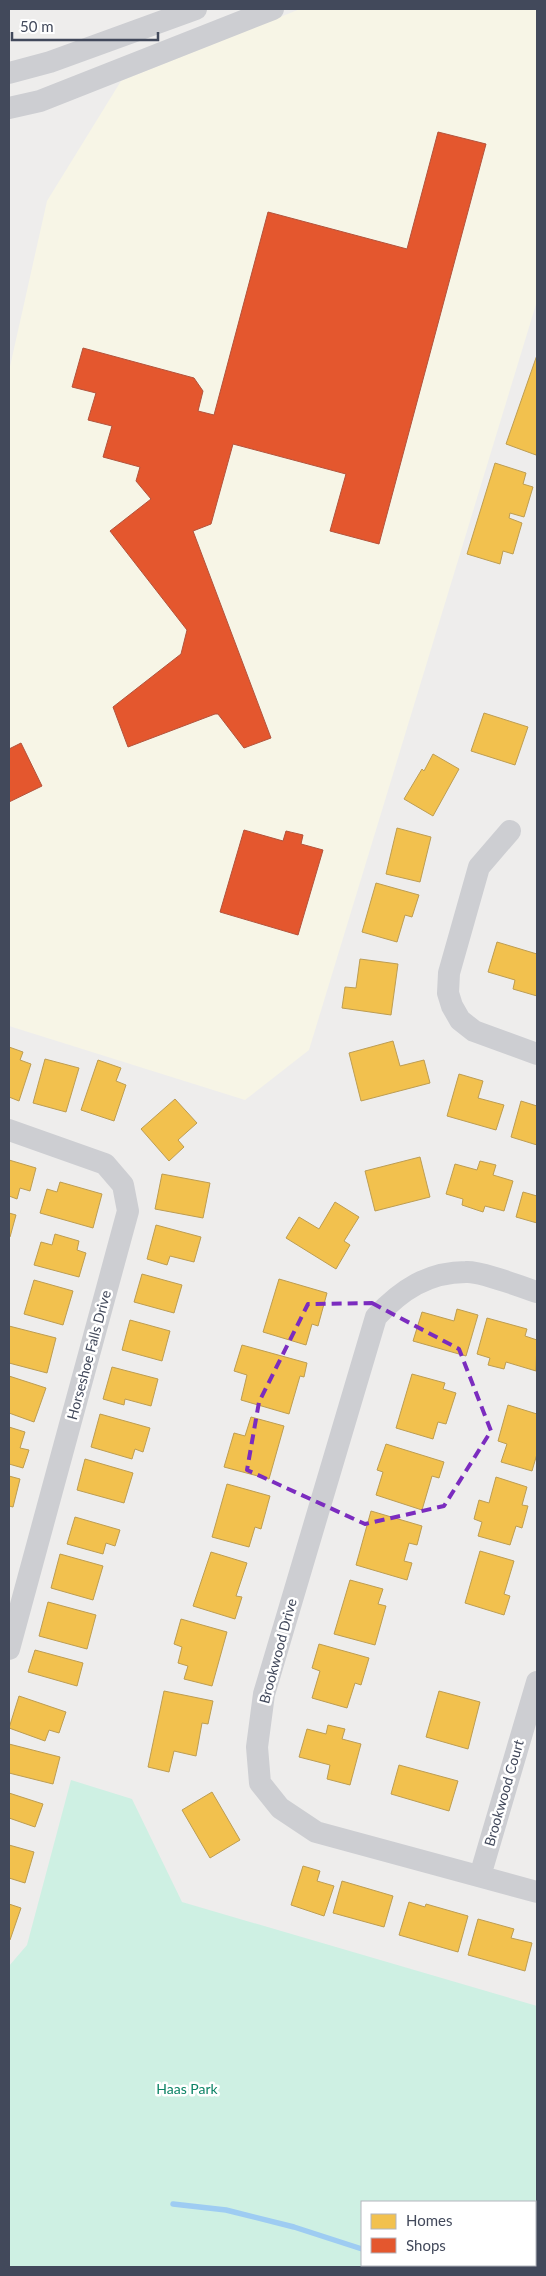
<svg xmlns="http://www.w3.org/2000/svg" width="546" height="2276" viewBox="0 0 546 2276" font-family="Lato,sans-serif">
  <style>
    .commercial { fill: #f7f5e6 }
    .green { fill: #cef0e3; fill-rule: evenodd }
    .homes { fill: #f2c14e; stroke: #bd9d52 }
    .shops { fill: #e4572e; stroke: #b3533c }
    .lines { fill: none; stroke-linecap: round; stroke-linejoin: round }
    .stream { stroke: #9eccf2; stroke-width: 5.5 }
    .minor { stroke: #cdced2; stroke-width: 22 }
    .marked { fill: none; stroke: #7b2cbf; stroke-width: 4; stroke-dasharray: 10 6; stroke-linejoin: round }
    .labels { text-anchor: middle; stroke-width: 5; stroke-linejoin: round; paint-order: stroke }
    .street-label { font-size: 14px; fill: #42495b; stroke: #fff }
    .park-label { font-size: 14px; fill: #0c8365; stroke: #fff }
  </style>
  <rect width="100%" height="100%" fill="#eeedec"/>
  <!-- commercial -->
  <path class="commercial" d="M300,9H537V301L309,1050L245,1100L9,1026V371L47,201L121,81Z"/>
  <!-- green -->
  <path class="green" d="M71,1780L132,1799L182,1902L537,2006V2267H9V1966L27,1945ZM362,2202H535V2265H362Z"/>
  <!-- homes -->
  <path class="homes" d="M537,355V452L536,455L506,444Z
    M495,463L526,473L523,484L533,487L524,517L510,513L509,518L522,523L513,554L503,551L500,564L467,554Z
    M484,713L528,727L515,765L471,751Z
    M433,754L459,769L433,816L404,799L422,769L424,771Z
    M397,828L431,837L420,882L386,874Z
    M376,883L419,895L412,917L405,915L397,942L362,932Z
    M497,942L537,954V996L513,989L515,980L488,972Z
    M360,959L398,964L391,1015L342,1008L345,987L356,988Z
    M393,1041L400,1066L424,1060L430,1083L361,1101L349,1053Z
    M9,1047L23,1052L20,1060L31,1064L19,1101L9,1097Z
    M45,1059L79,1068L66,1112L33,1103Z
    M98,1060L121,1068L116,1081L126,1085L114,1121L81,1110Z
    M459,1074L483,1081L478,1098L504,1105L496,1130L447,1116Z
    M175,1099L197,1123L178,1140L184,1147L169,1161L141,1129Z
    M521,1101L537,1106V1145L511,1137Z
    M420,1157L430,1197L375,1211L365,1171Z
    M9,1160L36,1168L30,1191L20,1188L17,1199L9,1196Z
    M480,1161L496,1165L493,1175L513,1181L504,1211L485,1206L483,1212L462,1205L463,1199L446,1194L455,1164L477,1170Z
    M162,1174L210,1183L203,1218L155,1209Z
    M60,1182L102,1194L93,1228L40,1213L47,1189L57,1192Z
    M523,1192L537,1196V1223L516,1217Z
    M335,1202L359,1217L344,1241L350,1245L336,1269L286,1238L299,1217L319,1229Z
    M9,1213L16,1215L10,1237H9Z
    M156,1225L201,1237L194,1262L170,1256L167,1265L147,1259Z
    M55,1234L79,1241L77,1250L86,1253L79,1277L34,1265L41,1242L52,1245Z
    M142,1274L182,1285L174,1313L134,1302Z
    M279,1279L327,1293L318,1326L312,1324L306,1345L263,1332Z
    M34,1280L73,1291L63,1325L24,1314Z
    M457,1309L478,1315L466,1356L413,1341L422,1312L454,1321Z
    M487,1318L527,1329L525,1336L537,1340L536,1371L506,1362L504,1369L488,1365L490,1358L477,1354Z
    M130,1320L170,1331L162,1361L122,1350Z
    M9,1326L56,1338L47,1373L9,1363Z
    M242,1345L307,1363L304,1377L300,1376L289,1414L241,1400L247,1375L234,1371Z
    M112,1367L158,1379L151,1406L125,1399L124,1405L103,1399Z
    M412,1374L445,1383L443,1389L456,1393L446,1424L438,1422L433,1439L396,1428Z
    M9,1376L46,1388L34,1422L9,1413Z
    M508,1405L537,1414V1454L532,1471L501,1462L507,1444L498,1441Z
    M100,1414L150,1428L143,1452L135,1449L132,1459L91,1447Z
    M251,1417L284,1426L269,1479L224,1467L234,1433L245,1436Z
    M9,1427L25,1432L20,1448L29,1450L23,1468L9,1464Z
    M386,1444L444,1462L439,1478L432,1476L422,1510L376,1495L383,1472L377,1470Z
    M85,1459L133,1473L124,1503L77,1490Z
    M9,1476L20,1479L13,1507L9,1506Z
    M496,1477L527,1487L522,1505L528,1506L522,1528L516,1526L510,1545L478,1536L482,1522L474,1519L479,1500L489,1503Z
    M227,1484L270,1496L261,1529L255,1527L249,1547L212,1537Z
    M371,1511L422,1526L417,1545L409,1543L404,1561L412,1563L407,1580L356,1565Z
    M75,1517L120,1530L115,1546L106,1543L103,1554L67,1544Z
    M480,1551L514,1561L504,1594L510,1596L504,1615L465,1603Z
    M211,1552L247,1563L236,1596L242,1597L235,1619L193,1606Z
    M60,1554L103,1566L93,1600L51,1588Z
    M350,1580L383,1589L378,1604L386,1606L375,1645L334,1634Z
    M48,1602L96,1615L87,1649L39,1636Z
    M181,1619L227,1632L212,1686L184,1679L188,1666L178,1663L182,1647L174,1644Z
    M319,1644L369,1658L361,1685L355,1683L347,1708L312,1698L320,1671L312,1668Z
    M35,1650L83,1663L77,1686L28,1672Z
    M164,1691L213,1701L208,1724L202,1723L196,1756L174,1751L169,1772L148,1767Z
    M439,1691L480,1702L468,1749L426,1737Z
    M19,1696L66,1712L59,1733L49,1730L45,1741L9,1728Z
    M328,1725L345,1729L342,1739L361,1744L350,1785L327,1779L330,1765L299,1757L307,1729L326,1734Z
    M9,1744L60,1757L53,1784L9,1773Z
    M399,1765L458,1781L449,1811L391,1794Z
    M212,1792L240,1840L210,1858L182,1810Z
    M9,1793L43,1804L35,1827L9,1818Z
    M9,1845L34,1852L25,1883L9,1878Z
    M303,1866L320,1871L317,1881L334,1886L324,1916L291,1905Z
    M342,1881L393,1896L384,1927L333,1913Z
    M409,1902L425,1907L426,1904L468,1916L458,1952L399,1935Z
    M9,1904L21,1908L10,1940H9Z
    M478,1919L514,1929L511,1938L532,1943L525,1971L468,1955Z"/>
  <!-- shops -->
  <path class="shops" d="M438,132L486,144L379,544L330,531L346,474L233,444L211,524L193,531L271,738L244,748L218,714H215L128,747L113,707L181,654L187,630L110,531L151,499L136,481L140,467L103,457L112,426L88,420L96,393L72,387L83,348L194,378L203,391L198,411L214,415L268,212L407,249Z
    M21,743L42,786L9,802V749Z
    M244,830L283,841L286,831L303,835L301,844L323,850L298,935L220,912Z"/>
  <g class="lines">
    <!-- stream -->
    <path class="stream" d="M173,2204L226,2210L294,2227L362,2249
      M418,2265L427,2267"/>
    <!-- minor -->
    <path class="minor" d="M9,73L50,62L196,9
      M9,108L40,101L273,9
      M510,831L479,867L449,973L448,993L452,1006L460,1020L474,1031L537,1054
      M9,1130L105,1164L123,1185L128,1211L9,1649
      M537,1292C522,1287 480,1271 466,1272C428,1272 401,1290 376,1317L264,1694L257,1747L260,1783L280,1808L316,1832L537,1892
      M480,1876L537,1682"/>
  </g>
  <!-- marked area -->
  <path class="marked" d="M372,1303L459,1349L491,1431L444,1506L365,1524L247,1470L259,1402L308,1304Z"/>
  <g class="labels">
    <!-- street labels -->
    <g class="street-label">
      <text transform="translate(89 1355) rotate(-75)" y="5">Horseshoe Falls Drive</text>
      <text transform="translate(278 1651) rotate(-75)" y="5">Brookwood Drive</text>
      <text transform="translate(504 1793) rotate(-74)" y="5">Brookwood Court</text>
    </g>
    <!-- park labels -->
    <g class="park-label">
      <text x="187" y="2094">Haas Park</text>
    </g>
  </g>
  <!-- border -->
  <rect width="546" height="2276" fill="none" stroke="#42495b" stroke-width="20"/>
  <!-- legend -->
  <rect x="361" y="2201" width="175" height="65" fill="#ffffff" stroke="#b3b6bd"/>
  <rect x="371" y="2214" width="25" height="15" fill="#f2c14e" stroke="#b3b6bd"/>
  <text x="406" y="2226" font-size="15" fill="#42495b">Homes</text>
  <rect x="371" y="2238" width="25" height="15" fill="#e4572e" stroke="#b3b6bd"/>
  <text x="406" y="2251" font-size="15" fill="#42495b">Shops</text>
  <!-- scale -->
  <path d="M12 32v8h146v-8" fill="none" stroke="#42495b" stroke-width="2.5"/>
  <text x="20" y="32" font-size="15" fill="#42495b" stroke="#ffffff" stroke-width="4" paint-order="stroke">50 m</text>
</svg>
